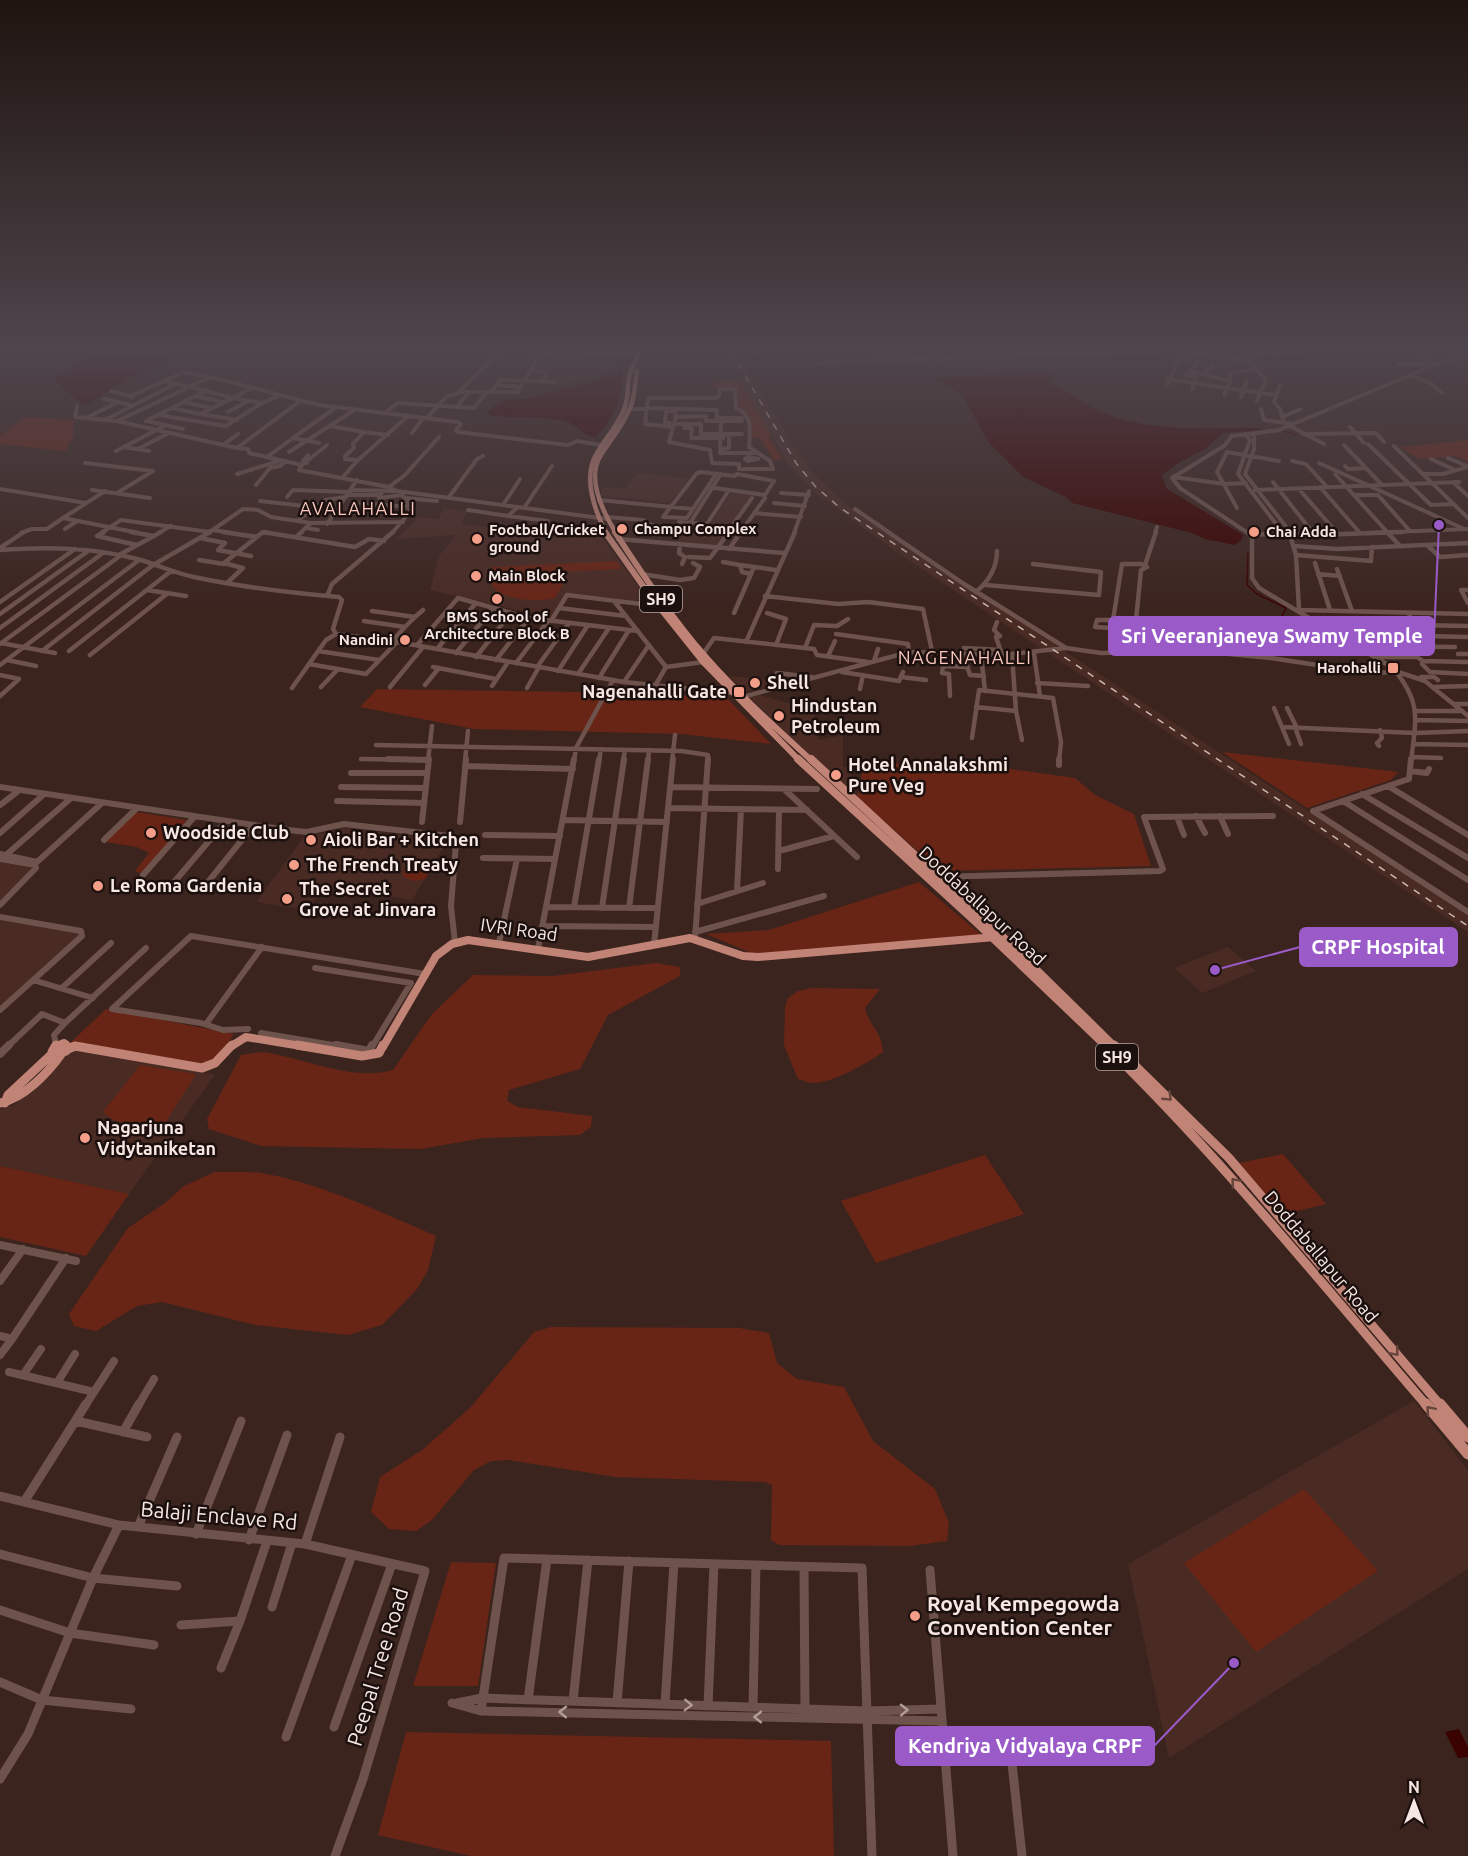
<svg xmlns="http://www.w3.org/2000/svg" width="1468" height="1856" viewBox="0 0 1468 1856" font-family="Ubuntu,sans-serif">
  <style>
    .built { fill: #492b24 }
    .green { fill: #682516 }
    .water { fill: #3b0300 }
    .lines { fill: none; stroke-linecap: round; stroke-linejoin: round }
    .stream { stroke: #3b0300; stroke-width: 1.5 }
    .minor-far4 { stroke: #6e534d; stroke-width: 4 }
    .minor-far3 { stroke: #6e534d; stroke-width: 4.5 }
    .minor-far2 { stroke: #6e534d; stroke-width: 6 }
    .minor-far1 { stroke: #6e534d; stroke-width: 8 }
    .minor { stroke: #6e534d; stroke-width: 9 }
    .major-far4 { stroke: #c08375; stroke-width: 4.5 }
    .major-far3 { stroke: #c08375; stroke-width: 6 }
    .major-far2 { stroke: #c08375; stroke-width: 8 }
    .major-far1 { stroke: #c08375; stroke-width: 9 }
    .major { stroke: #c08375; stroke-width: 11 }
    .rail { stroke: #cab9b4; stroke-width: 1.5; stroke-dasharray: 7 7; stroke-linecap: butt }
    .oneway { stroke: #65443c }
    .oneway2 { stroke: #b29d98 }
    .poi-dot { fill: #f49e89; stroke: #1b100e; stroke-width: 2 }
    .labels { text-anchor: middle; stroke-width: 5; stroke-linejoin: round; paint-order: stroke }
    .far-poi-label { font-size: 15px; font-weight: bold; fill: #f7e7e3; stroke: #1b100e; text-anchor: start }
    .shield { fill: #1b100e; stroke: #b5a6a3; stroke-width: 1.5 }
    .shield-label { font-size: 16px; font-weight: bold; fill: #f7e7e3 }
    .far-quarter-label { font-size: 18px; letter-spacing: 1.5px; fill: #fac8bc; stroke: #1b100e }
    .poi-label { font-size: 18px; font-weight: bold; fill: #f7e7e3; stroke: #1b100e; text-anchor: start }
    .street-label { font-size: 18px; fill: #f7e7e3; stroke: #1b100e }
    .near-street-label { font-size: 21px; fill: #f7e7e3; stroke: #1b100e }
    .near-poi-label { font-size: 21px; font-weight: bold; fill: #f7e7e3; stroke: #1b100e; text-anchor: start }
    .leader { fill: none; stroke: #9a5bc8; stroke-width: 2 }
    .callout-dot { fill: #9a5bc8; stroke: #1b100e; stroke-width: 2 }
    .callout { fill: #9a5bc8; stroke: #9a5bc8; stroke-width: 2 }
    .callout-label { font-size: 20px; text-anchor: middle; font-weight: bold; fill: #fff }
  </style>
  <rect width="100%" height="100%" fill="#3b241e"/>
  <!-- built -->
  <path class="built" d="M419,351H464L420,367L401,365Z
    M726,351H737L792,444L814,474L835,494L860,515L1057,646L1042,649L895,551L816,493L787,463Z
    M551,355H630L628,360H611L607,369L597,374L555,385L553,375L548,371Z
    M637,473L684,478H690L670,503L601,496L603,487L626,488Z
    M731,493L753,495L718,551L675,546L687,525L708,527Z
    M444,508L468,511L461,524L573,538L600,535L650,602L566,593L551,618L430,590L439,556L456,535L396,539L419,517L438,519Z
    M1063,650L1468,916V932L1048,653Z
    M729,676L772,680L784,682L744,692Z
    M759,695L814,710L818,740L843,735V767H852L849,793L749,697Z
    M345,828L452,842L443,848L412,900L325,886L307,910L256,902L304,837Z
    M0,862L32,868L0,901Z
    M0,920L78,933L79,936L0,1007Z
    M1228,947L1256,971L1202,993L1174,968Z
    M77,1049L215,1075L129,1194L0,1166V1109L14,1105L68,1053Z
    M1414,1401L1468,1470V1569L1169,1758L1128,1564Z"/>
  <!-- green -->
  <path class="green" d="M741,380L772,437H769L783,459L774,460L759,438H752C752,425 752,412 738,407L736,389H714V382Z
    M26,417L76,420L73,424V438L65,451L0,444V435Z
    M1468,440V462L1454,456L1420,459L1399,447Z
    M617,561L621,569L490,575L492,567Z
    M562,576L565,581L555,598C539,602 491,602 491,579Z
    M377,689L655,693L728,699L771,744L681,734L474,729L360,707Z
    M1222,752L1398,772L1391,780L1307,808Z
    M967,763L1075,778L1095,795L1134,814L1151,866L940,871L857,797L864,764Z
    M136,812L187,820L142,874L135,871L149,853L137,847L105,842Z
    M415,864H425L432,868L425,879L414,881L404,877L403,873L406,868Z
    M919,882L985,938L756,955L706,934L769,930Z
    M656,963L680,967V976L608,1015L580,1069L509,1090L507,1101L518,1107L592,1116L591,1127L580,1135L483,1138L421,1149L261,1146L209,1129L207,1119L241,1055C250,1054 260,1051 269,1053C310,1060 351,1081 393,1070L432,1014L473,975L553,976Z
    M812,988L880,989L865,1008C870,1028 881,1029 883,1052C868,1063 831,1084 812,1083C808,1083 803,1080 798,1079L784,1045L785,1007L788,998L798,991Z
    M106,1009L234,1034L216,1061L204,1064L70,1043Z
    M140,1065L196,1074L164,1125C141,1127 120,1128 103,1112Z
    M1283,1154L1326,1204L1282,1215L1239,1163Z
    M985,1155L1024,1214L876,1263L841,1201Z
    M0,1166L129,1194L86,1256L0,1237Z
    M215,1172C230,1172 246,1171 261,1173C318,1182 383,1213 436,1236L428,1270L417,1289L382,1325L348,1335L255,1325L162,1302L137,1306L96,1331L74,1326L69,1314L128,1228L165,1203L184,1186Z
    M551,1327L739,1328L769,1333L777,1363L797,1379L844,1387L873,1441L935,1489L949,1523L947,1541L910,1546L779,1545L771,1540L772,1485L765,1482L616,1477L508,1460L491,1461L474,1470L432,1520L416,1531L389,1529L371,1512L380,1477L422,1450L470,1408L534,1332Z
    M1304,1489L1378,1571L1256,1652L1184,1563Z
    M451,1562L496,1563L478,1686H413Z
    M406,1732L831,1741L834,1856H471L378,1835Z"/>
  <!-- water -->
  <path class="water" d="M168,352L186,354C149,366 118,385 85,406L60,386L55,378L82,363L91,354Z
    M618,368H623C621,399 617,413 596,437C585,438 576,423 564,421C539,415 513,420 489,415L488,412C504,395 514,401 535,397C544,396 553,391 562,389C582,385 602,380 618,368Z
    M1047,371L1055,377L1051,383C1070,393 1088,407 1108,414C1156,434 1212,427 1263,428L1261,430L1223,433L1205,449L1178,463L1162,475L1166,488L1243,535L1241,540L1235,545L1205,539L1192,533L1072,503L1066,497L1023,477L989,443L961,393L935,379Z
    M1459,1729L1468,1747V1757L1458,1758L1445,1732Z"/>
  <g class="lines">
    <!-- stream -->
    <path class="stream" d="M621,368L627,361L644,360
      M1283,431L1297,435
      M1241,651L1273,634L1286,608L1257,594L1247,585L1248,553"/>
    <!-- minor-far4 -->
    <path class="minor-far4" d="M91,351L126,352
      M500,351L459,392H518L541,352
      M517,351L638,354
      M933,351L940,360
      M1185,351L1249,361
      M1242,353L1315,351
      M752,354L757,351
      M1420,354L1431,361
      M1178,358L1190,360
      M1247,359L1266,380L1257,401
      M1198,361L1190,371L1230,381
      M819,363C938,359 1058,352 1177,351
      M1398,364H1436
      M1204,374L1212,365
      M1186,375L1196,377L1192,389
      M1411,375L1432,384L1442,393
      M1166,379L1276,395
      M165,381L233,398L251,388
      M543,381L554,382
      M496,385L521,387
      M1167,385L1181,353L1190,354
      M1280,385L1274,402L1280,409L1284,423
      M720,389H735L736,408C753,415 750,431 749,447L770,461L773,469H739V464L712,463L710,450L669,442L673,427L645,424L648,398H715L719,396Z
      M111,391L133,397
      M492,391L500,380L543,381L547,372L532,370
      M1224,395L1231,380L1229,373L1256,369
      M131,396L184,372L210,377
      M195,396L223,402
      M1241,397L1247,381
      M104,399L131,405
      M300,401L237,448L248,449L249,453L302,465L299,470L389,487L397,491L607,519
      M183,402L211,408
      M77,406L75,417L117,421L237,448
      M457,407L468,393
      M172,408L200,414L233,398L262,403L279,396
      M646,408L717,410V421H706V416L675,417L676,409
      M630,409H646
      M1261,409L1264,420L1293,424
      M228,412L248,401
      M200,414L237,420
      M384,414L397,403L474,408L486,393
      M159,415L226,426L262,403
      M1282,417L1301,409
      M86,418L118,402
      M427,418L446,397L460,392
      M717,418H742V421H719
      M105,420L175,384
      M675,420L674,424H701V434H742L721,435
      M117,421L211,377L319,405L458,422L461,424L456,430L458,432L568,445L577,441L601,445
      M146,421L207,390
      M147,421L183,429
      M721,421L720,453H757
      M670,423H665L666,411H672
      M330,426L364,432L353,444L354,448L345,456V459L358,460L408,416
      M1290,426L1324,444
      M1350,427L1364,443
      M684,428H692L691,438H723
      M364,432L388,435
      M412,433L423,418
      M1245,434L1250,440L1238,474L1283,533
      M1254,434V449L1245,474L1291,533
      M1303,434L1376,433L1384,442
      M319,443L293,438L335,408
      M1368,444L1431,505L1453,504
      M223,445L238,434
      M1344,445L1382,485
      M1394,446L1468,518
      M123,447L149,451
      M138,449L167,434
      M722,449L729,448V435
      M116,451L166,425
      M289,452L353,411
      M267,457L293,438
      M748,457L758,459L748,461L745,459Z
      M1448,458L1467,466
      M1431,459L1455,470
      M1292,461L1306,464L1327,487
      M85,463L153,471L117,493
      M307,463L303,461L308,455
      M1319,463L1462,528
      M302,465L327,445
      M1345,466L1348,469L1366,468
      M237,474L279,461
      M1335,474L1388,533
      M1424,474H1443L1468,467
      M1173,477L1225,484L1246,483
      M342,478L358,460
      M1273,482L1313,533
      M1454,483L1468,496
      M256,485L270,468L280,466L286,461
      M389,487L405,475L439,437
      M708,487L765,495L774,481L737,474L735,476L701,472L697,473L663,517L687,518L716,474
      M1320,487L1360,533
      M1298,488L1337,533
      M0,489L86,503
      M92,490L150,498
      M351,490L395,491
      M1255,490L1459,482
      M105,491L63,518L139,533
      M781,493L809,495
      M348,495H380L383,491
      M1355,495H1378L1410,531
      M287,497L293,490L350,492
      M449,497L477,459L483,456
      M379,498L402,495
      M405,498L437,501
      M599,500L693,509
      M260,501L313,507
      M361,503L409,507
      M774,503L805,506
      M503,505L520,479
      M517,508L508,516L548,521
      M524,508L552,466
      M1237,508L1217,472L1227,452L1279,461
      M855,509L890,533
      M468,510L508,516
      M754,513L801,517
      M606,517L643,520L647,524L671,528
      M297,521L325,500L346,497
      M679,522L707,524L729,490
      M690,523L721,474
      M327,524L357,480
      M306,528L318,530
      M65,529L77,521
      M213,530L232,533
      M21,533L32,529H47L63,518
      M101,533L121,520L210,532
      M158,533L171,526
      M208,533L243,509L258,510L271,517L311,523L403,522
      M262,533H269
      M300,533L311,523
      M392,533L410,512L407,501L402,495L403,492
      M727,533L752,498
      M740,533L765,498
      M794,533L809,491
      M1155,533L1157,527
      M1248,533L1180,488L1172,478L1224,446L1232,436L1279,430L1439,363L1468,355
      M1365,533L1468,529"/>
    <!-- minor-far3 -->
    <path class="minor-far3" d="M104,532L97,536L137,545
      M131,532L154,536
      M207,532H210
      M223,532L257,537
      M888,532L964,584L1066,648
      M1247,532L1252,537V578L1259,588L1393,668C1422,703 1416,719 1411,761
      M1282,532L1285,535
      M1290,532L1293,535
      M1312,532L1315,535
      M1336,532L1338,534
      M1387,532L1400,546
      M709,533L726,535
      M1250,534L1315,535L1403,532
      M1290,535L1296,555L1299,610L1468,614
      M296,537L302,532
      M200,538L225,543
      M618,539L784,553
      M225,543L218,550L251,556
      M680,545L679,553L685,557L682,564
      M1427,545L1440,557L1468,555
      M1294,546L1338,549L1468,543
      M0,548L24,532
      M729,549L741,532
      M0,550C46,547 92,547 137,559C156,564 174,573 194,577C241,587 290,593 339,597L342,600L333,629L336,634L392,641L624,682L731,693
      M119,555L161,532
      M1296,555L1371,561L1372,547
      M689,557L710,558L729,532
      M199,560L224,564
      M723,562L740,565L742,572L751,574
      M1315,563L1330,610
      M740,565L776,570
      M1145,565L1156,532
      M1337,569L1352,611
      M642,574L680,580L694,578L700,567L693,563
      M1318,574L1340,576
      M227,583L243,568L224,563L263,532L355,547L369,539L384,541
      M986,585L1099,595L1101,572L1033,564
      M147,590L186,596
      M1468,590H1461L1468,603
      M976,592C989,581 997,568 997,551
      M327,596L332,584L393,532
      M765,596L838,604L868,602L923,609L932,651
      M614,601L666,667L655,686
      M0,602L75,549
      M559,608L626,616
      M372,611L415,617L405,627
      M734,613L754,567
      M767,613L786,619L776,645
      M0,614L88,551
      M415,617L423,610
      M1315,619L1377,622
      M364,621L405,627L392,641
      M551,621L567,595L650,605
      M997,622L994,630L1000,636L996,637L1002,655
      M1416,625L1468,626
      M0,628L103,553
      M1128,629L1095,627L1097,620H1113L1122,564H1141L1147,567
      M1123,632L1126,651
      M836,634L908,644L909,652
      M1340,634L1468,637
      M1396,635L1393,630L1418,631L1409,614
      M746,642L795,532
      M1,643L55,653
      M0,644L120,556
      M417,645L458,598L529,618L638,631
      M1361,646L1455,647
      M805,648L814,625L837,626L848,619
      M964,648L1000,650
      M437,649L476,603
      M42,651L153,565L210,532
      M69,651L171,571
      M318,651L379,660
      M1130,651L1128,620H1136L1141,570L1147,567
      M456,653L493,608
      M945,653L942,673L949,674L950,696
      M1034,653L1040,696
      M1228,653L1233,640
      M703,654L714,638L814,649L817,655L868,662
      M963,654L970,675L984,676
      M1458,654H1468
      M90,655L168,593
      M981,655L985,691
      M828,656L835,641
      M476,657L511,613
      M1376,657H1417L1423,661L1468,662
      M7,660L36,666
      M496,660L529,618
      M874,661L878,649
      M1423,661L1422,664L1430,672L1468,674
      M516,663L548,621
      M309,664L366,674L397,642
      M0,665L139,560
      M942,666L967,667
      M433,667L496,679
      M537,667L569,623
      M666,667L703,662
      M558,671L588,625
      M842,672L899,681L903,672
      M777,673L812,677
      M578,674L609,628
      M0,675L19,679
      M901,677L926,680
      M1421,677H1434L1438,680
      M599,678L629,630
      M624,682L649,645
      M1037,683L1088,686
      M425,685L439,668
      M492,686L508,662
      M321,687L338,669
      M390,687L423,647
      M1433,687L1468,686
      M292,688L326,640L336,634
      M527,688L539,667
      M860,689L863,675
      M0,696L19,679
      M739,698L909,652L1002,655L1066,648L1101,653L1198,651L1271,658L1370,673L1398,672L1425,681L1468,716
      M1454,704H1468
      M976,707L1016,711L1012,655
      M1274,708L1289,744
      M1287,708L1297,728
      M1016,711L1022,740
      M1417,711H1461
      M1416,720L1468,721
      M1282,727L1414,733
      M1295,727L1301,744
      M1415,733L1468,731
      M972,738L979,690L1053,698L1061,742L1059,761
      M1413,744L1468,745
      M376,745L681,751L708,755V761
      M1379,746L1377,743L1382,738L1380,730
      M1412,757L1441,758
      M361,759L429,760
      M428,761L432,726
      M465,761L468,731
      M574,761L576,748L613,680
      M599,761L601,749
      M623,761L625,750
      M648,761L649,750
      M672,761L675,735"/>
    <!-- minor-far2 -->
    <path class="minor-far2" d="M388,759L429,760
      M1059,765V759
      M465,766L573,769
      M1410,771L1427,773L1429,769
      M351,773H427
      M1388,786L1468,835
      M0,787L288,830L307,832L344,824L449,836L454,838L456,843L451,906L455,943
      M341,787L425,788
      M670,787L817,789
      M784,789L857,857
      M1362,794L1468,858
      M337,801L424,803
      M1343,801L1468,880
      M0,805L17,792
      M668,808L807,810
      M1313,811L1409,779L1411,759
      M1313,811L1468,912
      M1196,816L1205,833
      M1220,816L1228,834
      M1177,817L1184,835
      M563,820L667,822
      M422,822L429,759
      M460,822L466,759
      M0,833L43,795
      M485,835L560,836
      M104,840L137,808
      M779,851L834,836
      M0,854L37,862L102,803
      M6,855L70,799
      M483,858L555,859
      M0,859L35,865L36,868L0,905
      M778,869L779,810
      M143,875L195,816
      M937,877L1160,871L1163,869L1144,817L1273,816
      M175,881L226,821
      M204,887L254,825
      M737,891L741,809
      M697,904L763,883
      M546,907L658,908
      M574,907L599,759
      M602,908L624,759
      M629,908L648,759
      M0,917L81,931L82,936L0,1010
      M542,926L656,927
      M695,932L824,896
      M695,939L708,759
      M499,943L517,859
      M654,945L673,759
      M538,949L574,759
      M315,968L411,983L372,1047
      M33,980L93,998
      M63,987L111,943
      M206,1024L262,947
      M248,1029L223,1030L201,1023L112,1009L191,936L425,974
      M261,1033L345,1047
      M56,1045L54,1035L65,1023L146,948
      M7,1047L42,1014L65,1023"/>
    <!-- minor-far1 -->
    <path class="minor-far1" d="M336,1045L369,1051L372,1045
      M0,1054L9,1045
      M0,1245L76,1261
      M0,1281L23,1249
      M0,1336L12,1339L0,1355
      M12,1339L66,1258
      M9,1372L94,1392
      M23,1375L41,1349
      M57,1383L75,1354
      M85,1406L114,1361
      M138,1406L154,1379"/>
    <!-- minor -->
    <path class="minor" d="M76,1421L147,1437
      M123,1432L139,1404
      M0,1496L119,1525
      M24,1502L86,1404
      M138,1527L177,1437
      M196,1534L241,1421
      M249,1540L287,1435
      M305,1544L425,1571L363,1779L335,1856
      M0,1554L93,1578L177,1586
      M804,1567L805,1709
      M930,1570L953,1856
      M272,1607L292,1543
      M0,1610L70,1633L154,1645
      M181,1625L240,1621L267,1541
      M221,1668L240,1621
      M0,1682L42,1700L131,1709
      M528,1700L547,1559
      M573,1701L588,1560
      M452,1703L481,1711L942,1721
      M457,1703L482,1698L867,1711L941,1709
      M617,1703L629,1561
      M665,1704L674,1563
      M708,1706L714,1564
      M753,1707L756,1565
      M481,1711L504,1558L862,1568L872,1856
      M334,1727L392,1564
      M286,1737L352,1555
      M1010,1745L1022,1856
      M0,1779L28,1734L93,1578L119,1525L305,1544L340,1437"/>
    <!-- major-far4 -->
    <path class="major-far4" d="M606,533C594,509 582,477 597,453C606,437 618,426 624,409C629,398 627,388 629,377C631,368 636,359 640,351
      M616,533C603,512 586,478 601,455C611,439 623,426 630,408C635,397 635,383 637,371"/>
    <!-- major-far3 -->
    <path class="major-far3" d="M605,532L648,593L703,662L800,761
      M615,532C642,574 671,617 704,655C737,693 775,727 812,761"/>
    <!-- major-far2 -->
    <path class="major-far2" d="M798,759L976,922L1107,1047
      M811,759L1001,935L1115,1047
      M55,1047L64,1043L68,1047
      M73,1047H80
      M230,1047L246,1037L307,1047
      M383,1047L436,956L452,944L468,940L588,957L690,938L743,956L758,957L995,937"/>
    <!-- major-far1 -->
    <path class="major-far1" d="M56,1045L52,1052L58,1054L66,1051V1045
      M297,1045L362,1056L379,1053L383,1045
      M1105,1045C1221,1158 1322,1284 1427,1406
      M1114,1045L1229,1158L1441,1406
      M68,1049L75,1046L202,1068L215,1063L232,1045
      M0,1103C24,1098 48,1073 62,1053
      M5,1103L8,1095L53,1053"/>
    <!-- major -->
    <path class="major" d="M1426,1404L1468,1454
      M1440,1404L1468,1437"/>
    <!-- rail -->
    <path class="rail" d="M731,351L796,463L815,486L839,507L1468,926"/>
  </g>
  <!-- one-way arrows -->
  <defs><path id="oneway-chevron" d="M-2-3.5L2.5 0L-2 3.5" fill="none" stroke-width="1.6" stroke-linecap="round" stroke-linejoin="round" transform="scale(1.5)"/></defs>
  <g class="oneway">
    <use href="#oneway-chevron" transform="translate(1168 1097) rotate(44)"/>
    <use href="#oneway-chevron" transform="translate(1235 1182) rotate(-130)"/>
    <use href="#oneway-chevron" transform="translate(1395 1352) rotate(49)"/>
    <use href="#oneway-chevron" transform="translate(1430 1410) rotate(-131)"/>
  </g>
  <g class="oneway2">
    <use href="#oneway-chevron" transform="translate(688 1705) rotate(2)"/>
    <use href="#oneway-chevron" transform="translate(904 1710) rotate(-1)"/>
    <use href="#oneway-chevron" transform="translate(563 1712) rotate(-179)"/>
    <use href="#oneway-chevron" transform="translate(758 1717) rotate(-179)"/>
  </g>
  <!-- sky -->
  <linearGradient id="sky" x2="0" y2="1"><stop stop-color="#201410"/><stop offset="0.57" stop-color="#4f454c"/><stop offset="1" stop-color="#4f454c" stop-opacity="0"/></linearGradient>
  <rect width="1468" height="611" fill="url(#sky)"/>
  <!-- markers -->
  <g class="poi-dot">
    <circle cx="622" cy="529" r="6"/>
    <circle cx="1254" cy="532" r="6"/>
    <circle cx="477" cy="539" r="6"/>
    <circle cx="476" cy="576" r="6"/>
    <circle cx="497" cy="599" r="6"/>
    <circle cx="405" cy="640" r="6"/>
    <rect x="1387" y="662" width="12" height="12" rx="3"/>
    <circle cx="755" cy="683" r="6"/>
    <rect x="733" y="686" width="12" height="12" rx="3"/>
    <circle cx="779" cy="716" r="6"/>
    <circle cx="836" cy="775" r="6"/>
    <circle cx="151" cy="833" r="6"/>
    <circle cx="311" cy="840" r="6"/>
    <circle cx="294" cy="865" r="6"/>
    <circle cx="98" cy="886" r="6"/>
    <circle cx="287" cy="899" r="6"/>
    <circle cx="85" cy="1138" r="6"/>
    <circle cx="915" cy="1616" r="6"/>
  </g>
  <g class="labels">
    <!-- far-poi labels -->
    <g class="far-poi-label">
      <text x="634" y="534">Champu Complex</text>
      <text x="489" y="535">Football/Cricket<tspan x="489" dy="17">ground</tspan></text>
      <text x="1266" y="537">Chai Adda</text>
      <text x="488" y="581">Main Block</text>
      <text x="497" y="622" text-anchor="middle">BMS School of<tspan x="497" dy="17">Architecture Block B</tspan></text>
      <text x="393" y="645" text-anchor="end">Nandini</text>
      <text x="1381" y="673" text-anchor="end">Harohalli</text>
    </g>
    <!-- shield labels -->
    <g class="shield">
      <rect x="640" y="586" width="42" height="26" rx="4.5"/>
      <rect x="1096" y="1044" width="42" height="26" rx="4.5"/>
    </g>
    <g class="shield-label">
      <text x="661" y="605">SH9</text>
      <text x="1117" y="1063">SH9</text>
    </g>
    <!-- far-quarter labels -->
    <g class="far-quarter-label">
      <text x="358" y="515">AVALAHALLI</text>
      <text x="965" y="664">NAGENAHALLI</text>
    </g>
    <!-- poi labels -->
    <g class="poi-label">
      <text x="767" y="689">Shell</text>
      <text x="727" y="698" text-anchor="end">Nagenahalli Gate</text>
      <text x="791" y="712">Hindustan<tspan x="791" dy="21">Petroleum</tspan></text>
      <text x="848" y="771">Hotel Annalakshmi<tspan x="848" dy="21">Pure Veg</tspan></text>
      <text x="163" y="839">Woodside Club</text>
      <text x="323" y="846">Aioli Bar + Kitchen</text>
      <text x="306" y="871">The French Treaty</text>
      <text x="110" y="892">Le Roma Gardenia</text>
      <text x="299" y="895">The Secret<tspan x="299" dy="21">Grove at Jinvara</tspan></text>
      <text x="97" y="1134">Nagarjuna<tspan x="97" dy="21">Vidytaniketan</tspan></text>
    </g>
    <!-- street labels -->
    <g class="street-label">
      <text transform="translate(982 906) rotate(43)" y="6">Doddaballapur Road</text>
      <text transform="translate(519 930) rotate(8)" y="6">IVRI Road</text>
      <text transform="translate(1321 1257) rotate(50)" y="6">Doddaballapur Road</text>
    </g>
    <!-- near-street labels -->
    <g class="near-street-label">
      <text transform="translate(219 1516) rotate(5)" y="7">Balaji Enclave Rd</text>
      <text transform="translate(378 1667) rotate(-73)" y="7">Peepal Tree Road</text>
    </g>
    <!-- near-poi labels -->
    <g class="near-poi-label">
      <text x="927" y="1611">Royal Kempegowda<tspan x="927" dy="24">Convention Center</tspan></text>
    </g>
  </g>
  <!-- callouts -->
  <path class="leader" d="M1439 525L1434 636M1215 970L1300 947M1234 1663L1154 1746"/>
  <g class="callout-dot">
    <circle cx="1439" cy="525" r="6"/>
    <circle cx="1215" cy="970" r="6"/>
    <circle cx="1234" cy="1663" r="6"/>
  </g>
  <g class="callout">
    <rect x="1109" y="617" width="325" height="38" rx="6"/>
    <rect x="1300" y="928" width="157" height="38" rx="6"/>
    <rect x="896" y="1727" width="258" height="38" rx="6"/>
  </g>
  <g class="callout-label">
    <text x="1272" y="643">Sri Veeranjaneya Swamy Temple</text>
    <text x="1378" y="954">CRPF Hospital</text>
    <text x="1025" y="1753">Kendriya Vidyalaya CRPF</text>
  </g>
  <!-- north arrow -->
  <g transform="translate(1414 1802)" stroke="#1b100e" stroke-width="4.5" paint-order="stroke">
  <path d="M0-4.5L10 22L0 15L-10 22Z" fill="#f7e7e3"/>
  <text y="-9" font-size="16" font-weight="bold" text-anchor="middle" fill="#f7e7e3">N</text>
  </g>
</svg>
